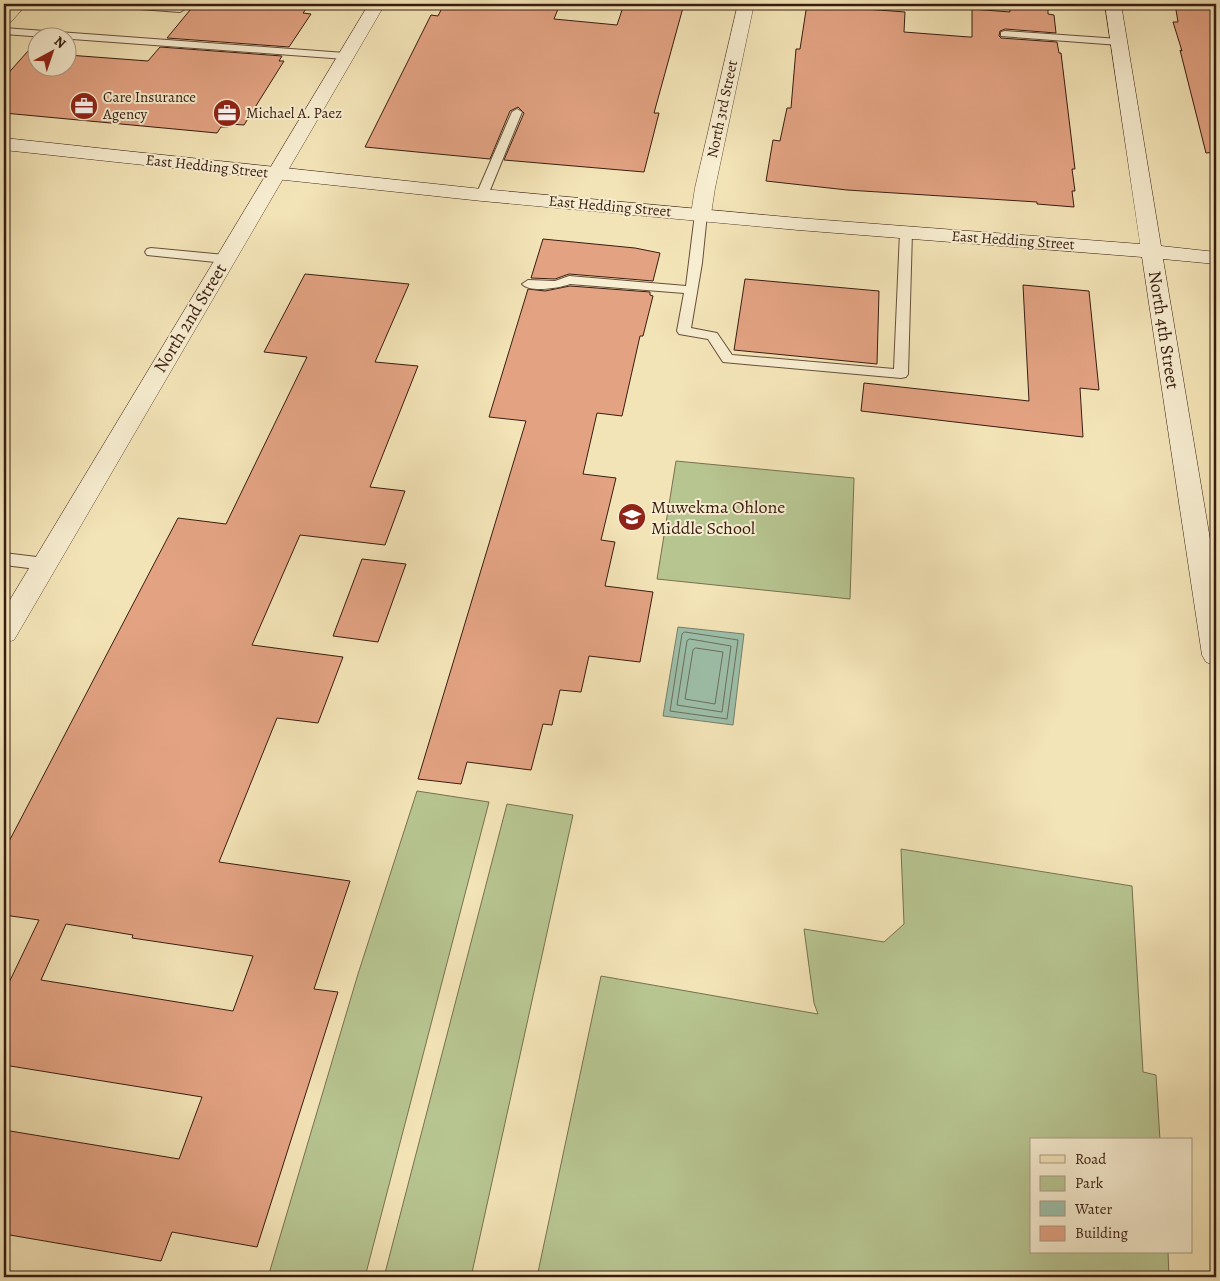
<svg xmlns="http://www.w3.org/2000/svg" width="1220" height="1281" viewBox="0 0 1220 1281" font-family="Alegreya,serif">
  <style>
    .green { fill: #b7c591; stroke: #787050 }
    .water { fill: #9dbfa9; stroke: #757e6c }
    .lines { fill: none; stroke-linecap: round; stroke-linejoin: round }
    .shore { stroke: #6a6e5c; stroke-width: 1 }
    .building { fill: #e3a383; stroke: #381c10; fill-rule: evenodd }
    .lane-casing { stroke: #674e3a; stroke-width: 2 }
    .street-casing { stroke: #674e3a; stroke-width: 1 }
    .secondary-casing { stroke: #381c10; stroke-width: 1 }
    .primary-casing { stroke: #381c10; stroke-width: 1 }
    .lane { fill: #f7edd0; fill-rule: evenodd }
    .street { fill: #f7edd0; fill-rule: evenodd }
    .secondary { fill: #f7edd0; fill-rule: evenodd }
    .primary { fill: #f3e4b7; fill-rule: evenodd }
    .labels { text-anchor: middle; stroke-width: 4; stroke-linejoin: round; paint-order: stroke }
    .far-poi-label { font-size: 15px; fill: #381c10; stroke: #f7edd0; text-anchor: start }
    .far-street-label { font-size: 15px; fill: #381c10; stroke: #f7edd0 }
    .street-label { font-size: 18px; fill: #381c10; stroke: #f7edd0 }
    .poi-label { font-size: 18px; fill: #381c10; stroke: #f7edd0; text-anchor: start }
  </style>
  <rect width="100%" height="100%" fill="#f3e4b7"/>
  <filter id="stains"><feTurbulence type="fractalNoise" baseFrequency=".004" numOctaves="4"/><feColorMatrix values="0 0 0 0 .2 0 0 0 0 .09 0 0 0 0 .02 0 0 0 .5 -.17"/></filter>
  <radialGradient id="worn" r=".72"><stop offset=".6" stop-color="#630" stop-opacity="0"/><stop offset="1" stop-color="#630" stop-opacity=".3"/></radialGradient>
  <!-- green -->
  <path class="green" d="M676,461L854,478L850,599L657,579Z
    M417,791L489,802L365,1277H268L358,974Z
    M507,804L573,815L471,1277H384Z
    M901,849L1132,886L1143,1072L1156,1075L1160,1140H1031V1252H1168L1169,1277H537L601,976L818,1014L814,1003L804,929L884,942L904,924Z"/>
  <!-- water -->
  <path class="water" d="M678,627L744,634L733,725L663,716Z"/>
  <g class="lines">
    <!-- shore -->
    <path class="shore" d="M685,632L738,640L727,719L670,711L682,634Z
      M690,639L731,646L722,712L677,705L687,641Z
      M696,648L723,652L715,704L685,699L693,650Z"/>
  </g>
  <!-- building -->
  <path class="building" d="M195,4H310L303,13L311,14L289,47L167,38Z
    M444,4H560L554,19L617,25L623,7H633L634,4H684L654,113H659L644,172L504,160L524,113L518,107L510,111L490,159L365,147L431,15L438,16Z
    M807,4H852V8L905,12L904,32L969,37H972V9L1010,12L1009,4H1048V14L1054,15L1056,33L1005,29L1000,31L999,36L1001,38L1057,42L1059,53H1061L1075,169H1072L1075,191H1072L1074,207L1037,204V202L847,190L766,181L773,140L780,141L787,108H791L796,49H800Z
    M1175,4H1205L1206,9L1216,10V152L1206,153L1180,50L1182,51L1173,22H1178Z
    M160,47L282,56L279,61H284L244,125L230,124L228,127H221L217,133L4,113V78L28,51L38,52V68H68V55L148,61Z
    M543,239L635,248L660,253L653,281L569,274L555,279L531,278Z
    M305,274L409,284L375,362L418,366L370,487L405,491L385,545L300,535L252,645L343,657L318,723L277,718L219,862L350,881L314,989L338,992L257,1247L172,1232L161,1261L4,1234V1130L179,1159L202,1097L4,1065V993L39,920L4,915V851L178,518L226,524L307,357L264,352ZM66,924L133,935L132,938L253,956L233,1011L41,980Z
    M745,279L879,291L877,364L734,350Z
    M1023,285L1089,291L1099,390L1080,388L1083,437L861,411L864,383L1029,401Z
    M570,286L650,292V295L653,296L643,336H640L622,416L597,413L583,474L616,478L601,540L615,542L605,586L653,592L640,662L589,656L581,692L560,690L552,725L543,724L531,770L467,762L461,784L418,779L526,421L489,417L528,289L545,291Z
    M362,559L406,564L378,642L333,636Z"/>
  <g class="lines">
    <defs>
      <path id="lane" d="M107,4C120,3 177,2 185,9L180,12L112,7Z
        M4,28L345,53L350,56L345,59L4,34Z
        M1005,31L1119,39L1124,42L1119,45L1001,36V32Z
        M517,109L522,112L488,195L482,199L478,197L476,195L512,112Z
        M701,210L707,214L702,263L691,328L717,333L732,355L894,369L900,232L902,229H910L912,232L908,374L906,377L901,378L723,362L708,339L679,334L677,331L684,293L570,284C559,288 530,293 522,284L528,280L555,281L569,276L686,286L695,214Z
        M151,248L225,255L231,259L225,263L147,255L145,252L147,249Z
        M4,553L45,558L50,560L53,564L50,568L45,570L4,565Z"/>
      <path id="street" d="M369,4H385L14,640L4,643V610Z
        M738,4H754L715,188L711,214L708,218L701,220L694,218L691,214L695,188Z"/>
      <path id="secondary" d="M1105,4H1121L1161,246L1216,252V264L1163,259L1216,575V666L1206,662L1202,655L1142,257L798,230L482,201L4,150V138L482,189L798,218L1140,244Z"/>
      <path id="primary" d="M10,4H27L10,23L4,24V10Z"/>
    </defs>
    <!-- lane casing -->
    <use href="#lane" class="lane-casing"/>
    <!-- street casing -->
    <use href="#street" class="street-casing"/>
    <!-- secondary casing -->
    <use href="#secondary" class="secondary-casing"/>
    <!-- primary casing -->
    <use href="#primary" class="primary-casing"/>
    <!-- lane -->
    <use href="#lane" class="lane"/>
    <!-- street -->
    <use href="#street" class="street"/>
    <!-- secondary -->
    <use href="#secondary" class="secondary"/>
    <!-- primary -->
    <use href="#primary" class="primary"/>
  </g>
  <!-- icons -->
  <defs>
    <symbol id="office-disc" viewBox="-11 -11 22 22"><circle r="9.5" fill="#8f2418" stroke="#f7edd0"/><path d="M-6-3h4V-5.5h4V-3h4V5H-6ZM-1-4.5V-3h2v-1.5ZM-6 0V1H6V0Z" fill="#fff"/></symbol>
    <symbol id="school-disc" viewBox="-11 -11 22 22"><circle r="9.5" fill="#8f2418" stroke="#f7edd0"/><path d="M0-5L7-2L0 1L-7-2ZM-4 1L0 2.5L4 1V4Q0 6-4 4Z" fill="#fff"/></symbol>
  </defs>
  <g fill-rule="evenodd">
    <use href="#office-disc" x="68" y="90" width="32" height="32"/>
    <use href="#office-disc" x="211" y="97" width="32" height="32"/>
    <use href="#school-disc" x="616" y="501" width="32" height="32"/>
  </g>
  <g class="labels">
    <!-- far-poi labels -->
    <g class="far-poi-label">
      <text x="103" y="102">Care Insurance<tspan x="103" dy="17">Agency</tspan></text>
      <text x="246" y="118">Michael A. Paez</text>
    </g>
    <!-- far-street labels -->
    <g class="far-street-label">
      <text transform="translate(722 109) rotate(-78)" y="5">North 3rd Street</text>
      <text transform="translate(207 166) rotate(6)" y="5">East Hedding Street</text>
      <text transform="translate(610 206) rotate(5)" y="5">East Hedding Street</text>
      <text transform="translate(1013 240) rotate(4)" y="5">East Hedding Street</text>
    </g>
    <!-- street labels -->
    <g class="street-label">
      <text transform="translate(190 318) rotate(-59)" y="6">North 2nd Street</text>
      <text transform="translate(1164 330) rotate(81)" y="6">North 4th Street</text>
    </g>
    <!-- poi labels -->
    <g class="poi-label">
      <text x="651" y="513">Muwekma Ohlone<tspan x="651" dy="21">Middle School</tspan></text>
    </g>
  </g>
  <!-- margin -->
  <rect width="1220" height="1281" fill="none" stroke="#f3e4b7" stroke-width="20"/>
  <rect x="5" y="5" width="1210" height="1271" fill="none" stroke="#381c10" stroke-width="2.5"/>
  <rect x="10" y="10" width="1200" height="1261" fill="none" stroke="#381c10"/>
  <!-- legend -->
  <rect x="1030" y="1138" width="162" height="115" fill="#f7edd0" stroke="#ab9983"/>
  <rect x="1040" y="1155" width="25" height="8" fill="#f3e4b7" stroke="#ab9983"/>
  <text x="1075" y="1164" font-size="15" fill="#381c10">Road</text>
  <rect x="1040" y="1176" width="25" height="15" fill="#b7c591" stroke="#ab9983"/>
  <text x="1075" y="1188" font-size="15" fill="#381c10">Park</text>
  <rect x="1040" y="1201" width="25" height="15" fill="#9dbfa9" stroke="#ab9983"/>
  <text x="1075" y="1214" font-size="15" fill="#381c10">Water</text>
  <rect x="1040" y="1226" width="25" height="15" fill="#e3a383" stroke="#ab9983"/>
  <text x="1075" y="1238" font-size="15" fill="#381c10">Building</text>
  <!-- north arrow -->
  <g transform="translate(52 52) rotate(40)"><circle r="24" fill="#f7edd0" stroke="#ab9983"/>
  <path d="M0-4L9 19L0 12L-9 19Z" fill="#8f2418"/>
  <text y="-8" font-size="14" font-weight="bold" text-anchor="middle" fill="#381c10">N</text>
  </g>
  <rect width="100%" height="100%" filter="url(#stains)"/>
  <rect width="100%" height="100%" fill="url(#worn)"/>
</svg>
